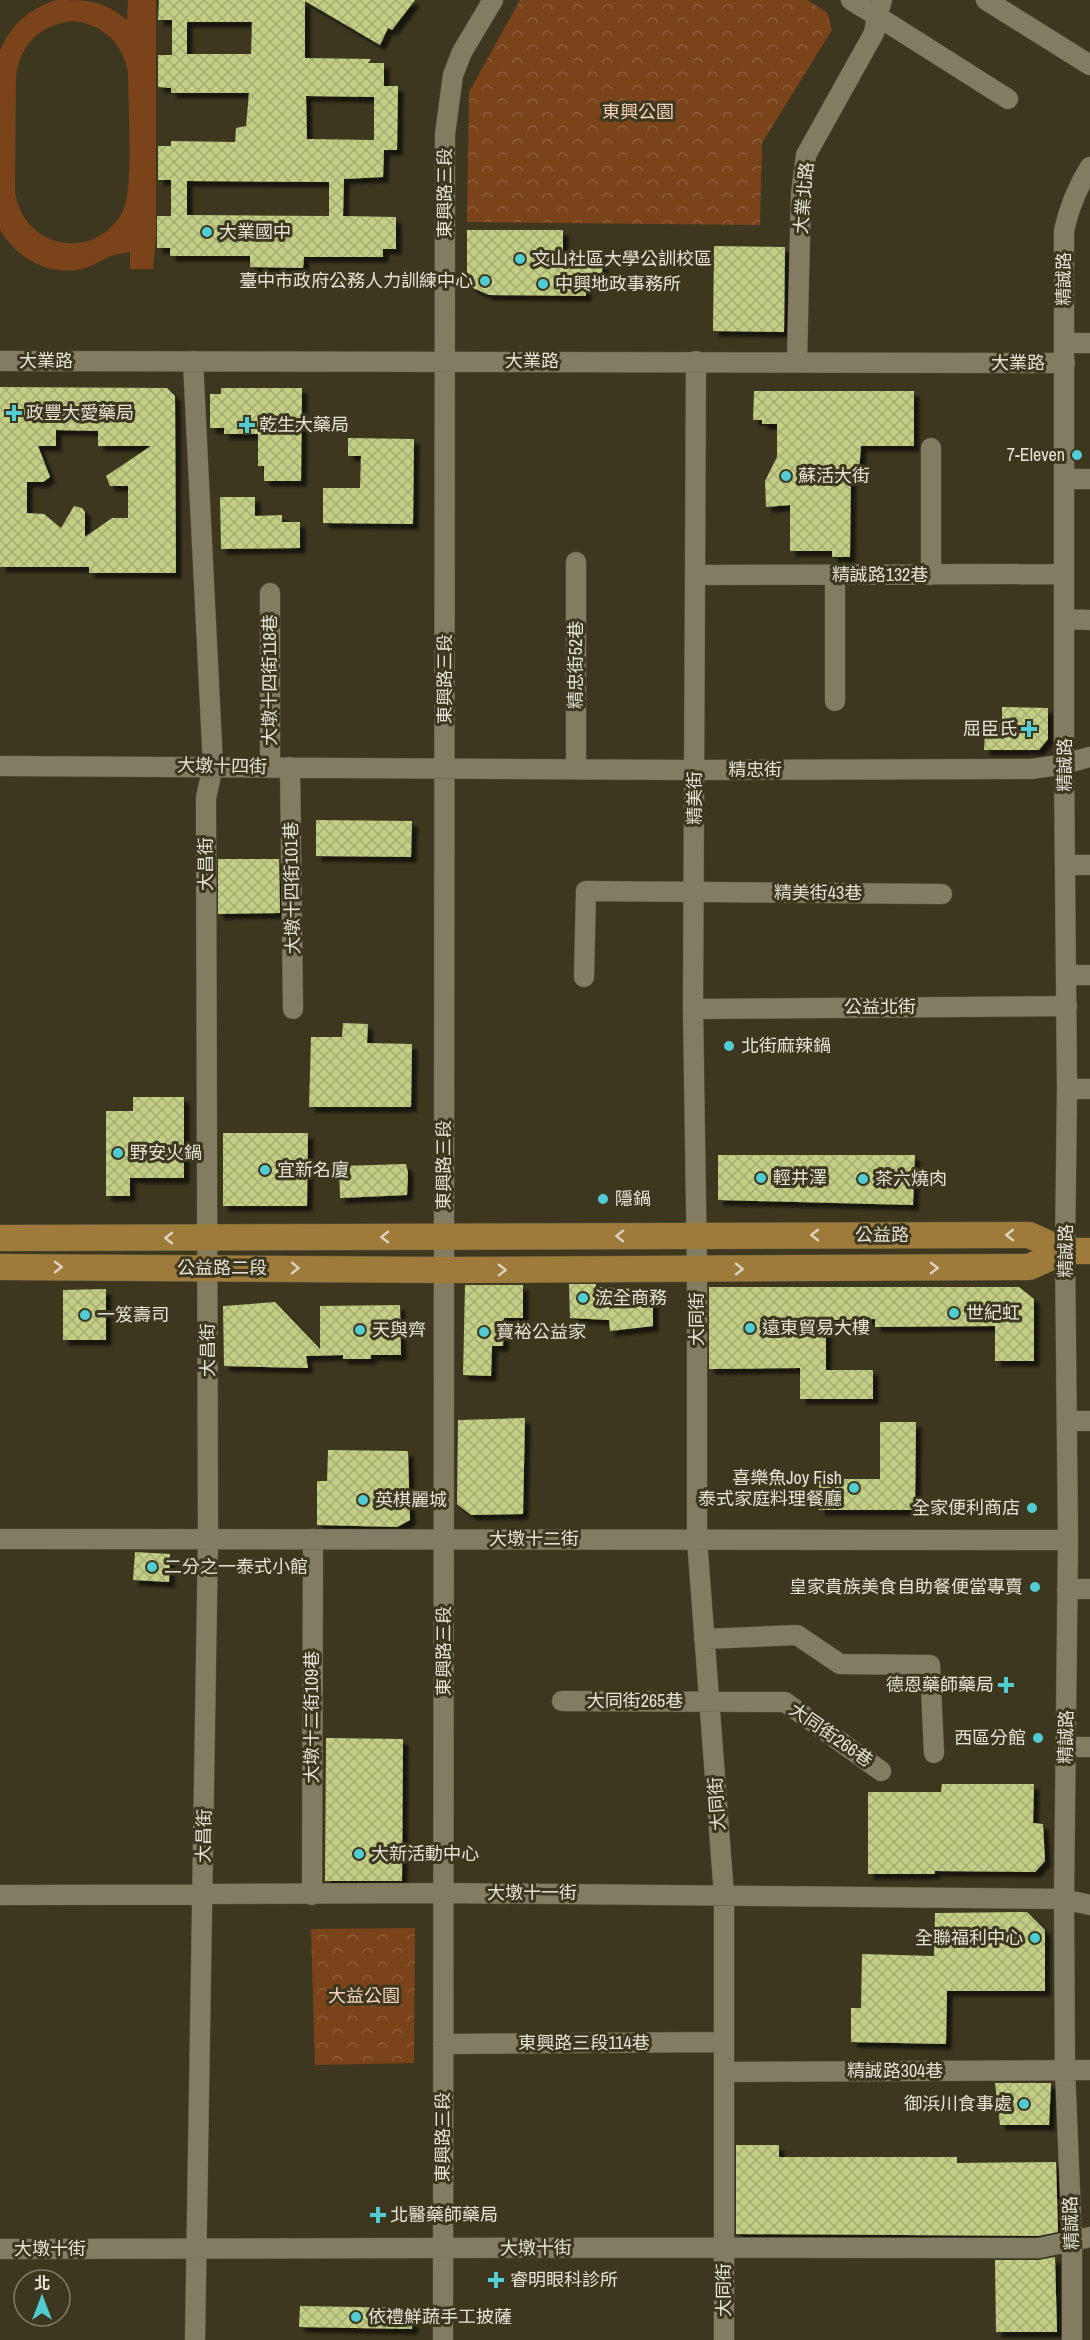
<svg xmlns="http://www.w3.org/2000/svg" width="1090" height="2340" viewBox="0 0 1090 2340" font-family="'Archivo Narrow','Noto Sans TC',sans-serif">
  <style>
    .park { fill: url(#park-crowns) }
    .pitch { fill: #7a431a; fill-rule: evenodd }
    .building { fill: url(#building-cross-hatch); fill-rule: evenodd; filter: url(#shadow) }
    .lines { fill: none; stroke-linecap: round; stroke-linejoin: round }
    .minor-casing { stroke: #5a5641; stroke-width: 21 }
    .major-casing { stroke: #5a5641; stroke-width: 27 }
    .minor { stroke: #827c63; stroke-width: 20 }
    .major { stroke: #9e7b3a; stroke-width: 26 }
    .oneway { stroke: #dbd3be }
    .poi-dot { fill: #51ccd2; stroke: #3d3720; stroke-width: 2 }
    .labels { text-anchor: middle; stroke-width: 6; stroke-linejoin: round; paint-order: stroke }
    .park-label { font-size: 18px; fill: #f8d4bd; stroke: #3d3720 }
    .street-label { font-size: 18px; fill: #e6e3d5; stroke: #3d3720 }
    .poi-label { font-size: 18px; fill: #e6e3d5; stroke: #3d3720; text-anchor: start }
  </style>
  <defs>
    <pattern id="park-crowns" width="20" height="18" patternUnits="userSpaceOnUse" patternTransform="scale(1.5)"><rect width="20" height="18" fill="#7a431a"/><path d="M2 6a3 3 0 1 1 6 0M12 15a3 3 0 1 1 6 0" fill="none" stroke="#8d5e3a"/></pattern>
    <pattern id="building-cross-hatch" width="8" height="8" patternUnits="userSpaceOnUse" patternTransform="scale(1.5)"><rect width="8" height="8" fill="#c3cf84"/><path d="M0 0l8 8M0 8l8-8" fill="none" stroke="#a4ac73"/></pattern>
    <filter id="shadow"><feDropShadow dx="5.5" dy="5.5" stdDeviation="1.5" flood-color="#0009"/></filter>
  </defs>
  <rect width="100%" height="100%" fill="#3d3720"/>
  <!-- park -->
  <path class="park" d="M520,0H807L827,12L832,30L762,143L760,225L467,222L469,92Z
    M415,1928L414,2063L315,2065L311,1929Z"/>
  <!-- pitch -->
  <path class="pitch" d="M56,0C87,0 103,0 127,20L128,0H156V237L153,269H130V252C123,254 114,254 107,258C99,261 91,267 82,269C48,276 18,259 0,230V51C11,24 29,9 56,0ZM72,21C103,24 123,43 128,73C128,104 134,187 123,211C117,223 106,233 94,239C81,244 66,245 53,240C31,232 19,215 15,192L16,77C20,45 39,25 72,21Z"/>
  <!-- building -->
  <path class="building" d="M159,0H415L392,30L388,28L380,45L305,1V58L371,59L368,63H384V86H398L397,150H384L383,177L344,179L343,216L396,217V249H383V257H304L303,268L250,267V256H170V248H157V216H171V180H158V146H171V141L235,142L236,128L246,126L249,93H171V88L158,87V55H172V20H158ZM187,22H252L251,54H187ZM306,96L374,97V140L307,139ZM187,181L329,182V216L187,215Z
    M467,230H563V251L603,252L602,273H586V296L489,295L473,288L467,280Z
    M714,246L785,247L784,332L713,331Z
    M0,387L167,388L175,396L176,573H89V567H0ZM56,430L98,431V446H151L106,476L110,486H128V518H112L85,537V512L82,508L74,506L61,528L44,514L27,513V482H43L50,477L38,446H56Z
    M221,388H302L301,481H264V466H258V434H224V428H210V394H221Z
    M754,391H914V446H861L859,471H851L850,557H832V551H790V505L766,507L765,481L777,457V424H762V420H753Z
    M348,438L414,439L413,524L323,523V488H360L361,456H348Z
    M220,497H255V516L282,515V522H300V548L221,549Z
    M1002,707L1048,708V739L1039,750H984L986,719H1002Z
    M316,820L412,821L411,857L316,856Z
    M218,859H279L280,913L218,914Z
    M343,1023L368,1024L367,1043L412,1044L411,1107H309L311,1037H342Z
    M133,1097H184V1178H130V1196H106V1111H133Z
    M223,1133H308L307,1206H223Z
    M718,1155H915L913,1205L718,1200Z
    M406,1164L408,1173L407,1195L340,1198L339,1166Z
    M569,1284H596V1287L653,1290V1326L610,1331L609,1320L570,1318Z
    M465,1285H523V1318H504L503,1346H492L491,1376L463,1375Z
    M709,1287H1019L1034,1299V1361H995V1326L875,1327V1319L826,1320V1370H873V1399H800V1368L709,1369Z
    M106,1289V1340H63V1290Z
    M275,1302L320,1349V1306L400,1305L401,1355H371V1359H343V1355L306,1356L308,1368L224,1366L223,1306Z
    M525,1418L523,1514L471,1515L457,1504L458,1420Z
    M880,1422H916L915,1510H819V1479H880Z
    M328,1450L408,1451L410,1520L397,1527L317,1525V1481H327Z
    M135,1552L170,1554L169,1582L133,1580Z
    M326,1738L403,1739L402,1881H325Z
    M942,1784H1034L1033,1823L1043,1824L1045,1861L1035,1872L935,1871V1874H868V1792H941Z
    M1027,1912L1045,1930V1991H947L946,2044L851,2042V2008H861L862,1954L934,1956L935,1913Z
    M995,2083H1051L1049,2125H1000Z
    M736,2145H779V2157H957V2163L1056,2162L1058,2232L1038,2236L736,2234Z
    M1055,2257L1057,2332H996L995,2260H1039Z
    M300,2306L413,2308L412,2329L299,2327Z"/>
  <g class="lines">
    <defs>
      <path id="minor" d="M882,0L877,16L1008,99
        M986,0L1090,65
        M1064,343H1090
        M0,361L1065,363
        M193,361L213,766L206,798L208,1539L195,2340
        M696,361L693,1009L697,1269V1540L724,1895V2340
        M797,361L801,194L806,155L874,33L877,16L851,0
        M931,448V575
        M1065,479H1090
        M695,575L1064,574
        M835,575V701
        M1065,619L1090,620
        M0,766L695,770L1032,769L1064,764L1090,757
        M270,767V593
        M290,767L293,1009
        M576,769V562
        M1066,865H1090
        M1067,975H1090
        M584,977L586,891L942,894
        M693,1009L1067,1006
        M1067,1089H1090
        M1068,1421H1090
        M0,1539L1068,1540
        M1067,1589H1090
        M704,1639L797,1635L840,1664L930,1665L934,1753
        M562,1701L785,1702L881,1771
        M1065,1747H1090
        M0,1895L444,1893L1064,1899L1090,1905
        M312,1895L313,1539
        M443,2044L724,2042
        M724,2072L1090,2070
        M0,2249C346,2249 693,2246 1039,2248L1090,2237
        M443,2340L445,134L453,75L462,52L493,0
        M1072,2340V2241L1065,2069L1064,1899L1068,1540L1065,1251L1067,1089L1064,764V231C1069,207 1077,188 1090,167"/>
      <path id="major" d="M0,1238L1029,1235L1065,1251H1090
        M0,1267L444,1270L1029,1267L1065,1251"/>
    </defs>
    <!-- minor casing -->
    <use href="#minor" class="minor-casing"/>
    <!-- major casing -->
    <use href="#major" class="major-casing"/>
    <!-- minor -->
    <use href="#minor" class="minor"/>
    <!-- major -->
    <use href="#major" class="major"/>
  </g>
  <!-- one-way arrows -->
  <defs><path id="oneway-chevron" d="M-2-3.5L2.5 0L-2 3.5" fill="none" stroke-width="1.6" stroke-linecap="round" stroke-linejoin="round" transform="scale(1.5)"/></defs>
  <g class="oneway">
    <use href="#oneway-chevron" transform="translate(815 1235) rotate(180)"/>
    <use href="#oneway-chevron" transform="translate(1010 1235) rotate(180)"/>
    <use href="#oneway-chevron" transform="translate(620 1236) rotate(180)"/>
    <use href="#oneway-chevron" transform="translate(385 1237) rotate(180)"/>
    <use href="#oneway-chevron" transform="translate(169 1238) rotate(180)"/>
    <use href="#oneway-chevron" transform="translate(58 1267)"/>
    <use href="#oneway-chevron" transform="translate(295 1268) rotate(1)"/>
    <use href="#oneway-chevron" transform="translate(934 1268)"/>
    <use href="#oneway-chevron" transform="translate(739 1269)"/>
    <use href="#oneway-chevron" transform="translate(502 1270)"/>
  </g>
  <!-- markers -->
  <g class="poi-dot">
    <circle cx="207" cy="232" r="6"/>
    <circle cx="520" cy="259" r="6"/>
    <circle cx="485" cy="281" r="6"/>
    <circle cx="543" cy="284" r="6"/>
    <path d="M11 404h6v6h6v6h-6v6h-6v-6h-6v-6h6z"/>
    <path d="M244 416h6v6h6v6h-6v6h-6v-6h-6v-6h6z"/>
    <circle cx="1077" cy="455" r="6"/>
    <circle cx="786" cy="476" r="6"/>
    <path d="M1026 720h6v6h6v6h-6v6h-6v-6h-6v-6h6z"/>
    <circle cx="729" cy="1046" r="6"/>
    <circle cx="118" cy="1153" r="6"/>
    <circle cx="265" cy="1170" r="6"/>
    <circle cx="761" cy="1178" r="6"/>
    <circle cx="863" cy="1179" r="6"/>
    <circle cx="603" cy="1199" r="6"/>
    <circle cx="583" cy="1298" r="6"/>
    <circle cx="954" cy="1313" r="6"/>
    <circle cx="85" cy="1315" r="6"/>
    <circle cx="750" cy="1328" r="6"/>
    <circle cx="360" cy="1330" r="6"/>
    <circle cx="484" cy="1332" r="6"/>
    <circle cx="854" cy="1488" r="6"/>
    <circle cx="363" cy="1500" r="6"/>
    <circle cx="1032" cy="1508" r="6"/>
    <circle cx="152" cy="1567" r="6"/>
    <circle cx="1035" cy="1587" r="6"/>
    <path d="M1003 1676h6v6h6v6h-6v6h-6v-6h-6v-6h6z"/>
    <circle cx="1038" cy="1738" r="6"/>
    <circle cx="359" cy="1854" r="6"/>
    <circle cx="1035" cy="1938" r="6"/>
    <circle cx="1024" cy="2104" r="6"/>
    <path d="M375 2206h6v6h6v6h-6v6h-6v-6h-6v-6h6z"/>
    <path d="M493 2271h6v6h6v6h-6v6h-6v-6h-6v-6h6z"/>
    <circle cx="356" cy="2317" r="6"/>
  </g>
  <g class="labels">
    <!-- park labels -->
    <g class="park-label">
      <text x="638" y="118">東興公園</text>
      <text x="364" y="2002">大益公園</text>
    </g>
    <!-- street labels -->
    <g class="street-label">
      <text transform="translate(445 193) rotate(-90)" y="6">東興路三段</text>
      <text transform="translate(804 198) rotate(-85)" y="6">大業北路</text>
      <text transform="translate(1064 279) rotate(-90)" y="6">精誠路</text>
      <text x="46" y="367">大業路</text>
      <text x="532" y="367">大業路</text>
      <text x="1018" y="369">大業路</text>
      <text x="880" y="581">精誠路132巷</text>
      <text transform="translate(576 665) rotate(-90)" y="6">精忠街52巷</text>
      <text transform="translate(445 679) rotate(-90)" y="6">東興路三段</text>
      <text transform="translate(270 680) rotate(-90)" y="6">大墩十四街118巷</text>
      <text transform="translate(1065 765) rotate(-90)" y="6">精誠路</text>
      <text transform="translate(222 766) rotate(1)" y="6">大墩十四街</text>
      <text x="755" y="776">精忠街</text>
      <text transform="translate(695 798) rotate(-90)" y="6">精美街</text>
      <text transform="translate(206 864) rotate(-90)" y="6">大昌街</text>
      <text transform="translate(292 888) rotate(-91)" y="6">大墩十四街101巷</text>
      <text x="818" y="899">精美街43巷</text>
      <text x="880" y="1013">公益北街</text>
      <text transform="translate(444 1165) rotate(-90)" y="6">東興路三段</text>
      <text x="882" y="1241">公益路</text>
      <text transform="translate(1066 1251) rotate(-90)" y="6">精誠路</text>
      <text x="222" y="1274">公益路二段</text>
      <text transform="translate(697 1319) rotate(-90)" y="6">大同街</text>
      <text transform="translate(208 1350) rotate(-90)" y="6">大昌街</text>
      <text x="534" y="1545">大墩十二街</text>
      <text transform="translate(444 1651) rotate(-90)" y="6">東興路三段</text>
      <text x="635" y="1707">大同街265巷</text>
      <text transform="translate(312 1717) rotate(-90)" y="6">大墩十二街109巷</text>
      <text transform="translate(831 1735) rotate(35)" y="6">大同街266巷</text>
      <text transform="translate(1066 1737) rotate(-89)" y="6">精誠路</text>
      <text transform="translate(717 1804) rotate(-94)" y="6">大同街</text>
      <text transform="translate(204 1836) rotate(-89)" y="6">大昌街</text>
      <text x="532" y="1899">大墩十一街</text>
      <text x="584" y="2049">東興路三段114巷</text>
      <text x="895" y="2077">精誠路304巷</text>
      <text transform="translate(443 2137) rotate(-90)" y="6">東興路三段</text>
      <text transform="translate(1071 2223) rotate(-92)" y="6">精誠路</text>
      <text transform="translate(536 2248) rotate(-1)" y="6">大墩十街</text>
      <text x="50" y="2255">大墩十街</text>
      <text transform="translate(724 2290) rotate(-90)" y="6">大同街</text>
    </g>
    <!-- poi labels -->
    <g class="poi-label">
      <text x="219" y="238">大業國中</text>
      <text x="532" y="265">文山社區大學公訓校區</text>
      <text x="473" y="287" text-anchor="end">臺中市政府公務人力訓練中心</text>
      <text x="555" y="290">中興地政事務所</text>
      <text x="26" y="419">政豐大愛藥局</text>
      <text x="259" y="431">乾生大藥局</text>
      <text x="1065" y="461" text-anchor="end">7-Eleven</text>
      <text x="798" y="482">蘇活大街</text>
      <text x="1017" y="735" text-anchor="end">屈臣氏</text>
      <text x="741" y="1052">北街麻辣鍋</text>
      <text x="130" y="1159">野安火鍋</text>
      <text x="277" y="1176">宜新名廈</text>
      <text x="773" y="1184">輕井澤</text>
      <text x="875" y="1185">茶六燒肉</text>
      <text x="615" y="1205">隱鍋</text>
      <text x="595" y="1304">浤全商務</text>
      <text x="966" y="1319">世紀虹</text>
      <text x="97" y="1321">一笈壽司</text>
      <text x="762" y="1334">遠東貿易大樓</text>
      <text x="372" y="1336">天與齊</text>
      <text x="496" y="1338">寶裕公益家</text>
      <text x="842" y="1484" text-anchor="end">喜樂魚Joy Fish<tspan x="842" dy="21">泰式家庭料理餐廳</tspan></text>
      <text x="375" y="1506">英棋麗城</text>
      <text x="1020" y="1514" text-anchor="end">全家便利商店</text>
      <text x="164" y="1573">二分之一泰式小館</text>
      <text x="1023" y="1593" text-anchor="end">皇家貴族美食自助餐便當專賣</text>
      <text x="994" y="1691" text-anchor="end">德恩藥師藥局</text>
      <text x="1026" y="1744" text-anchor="end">西區分館</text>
      <text x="371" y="1860">大新活動中心</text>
      <text x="1023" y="1944" text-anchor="end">全聯福利中心</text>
      <text x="1012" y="2110" text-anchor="end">御浜川食事處</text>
      <text x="390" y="2221">北醫藥師藥局</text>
      <text x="510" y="2286">睿明眼科診所</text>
      <text x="368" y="2323">依禮鮮蔬手工披薩</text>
    </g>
  </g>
  <!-- north arrow -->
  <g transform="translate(42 2298)"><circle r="28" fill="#3d3720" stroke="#817c68" stroke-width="1.5"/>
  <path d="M0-4.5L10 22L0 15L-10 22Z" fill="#51ccd2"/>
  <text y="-9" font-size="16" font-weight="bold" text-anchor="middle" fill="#e6e3d5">北</text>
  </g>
</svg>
